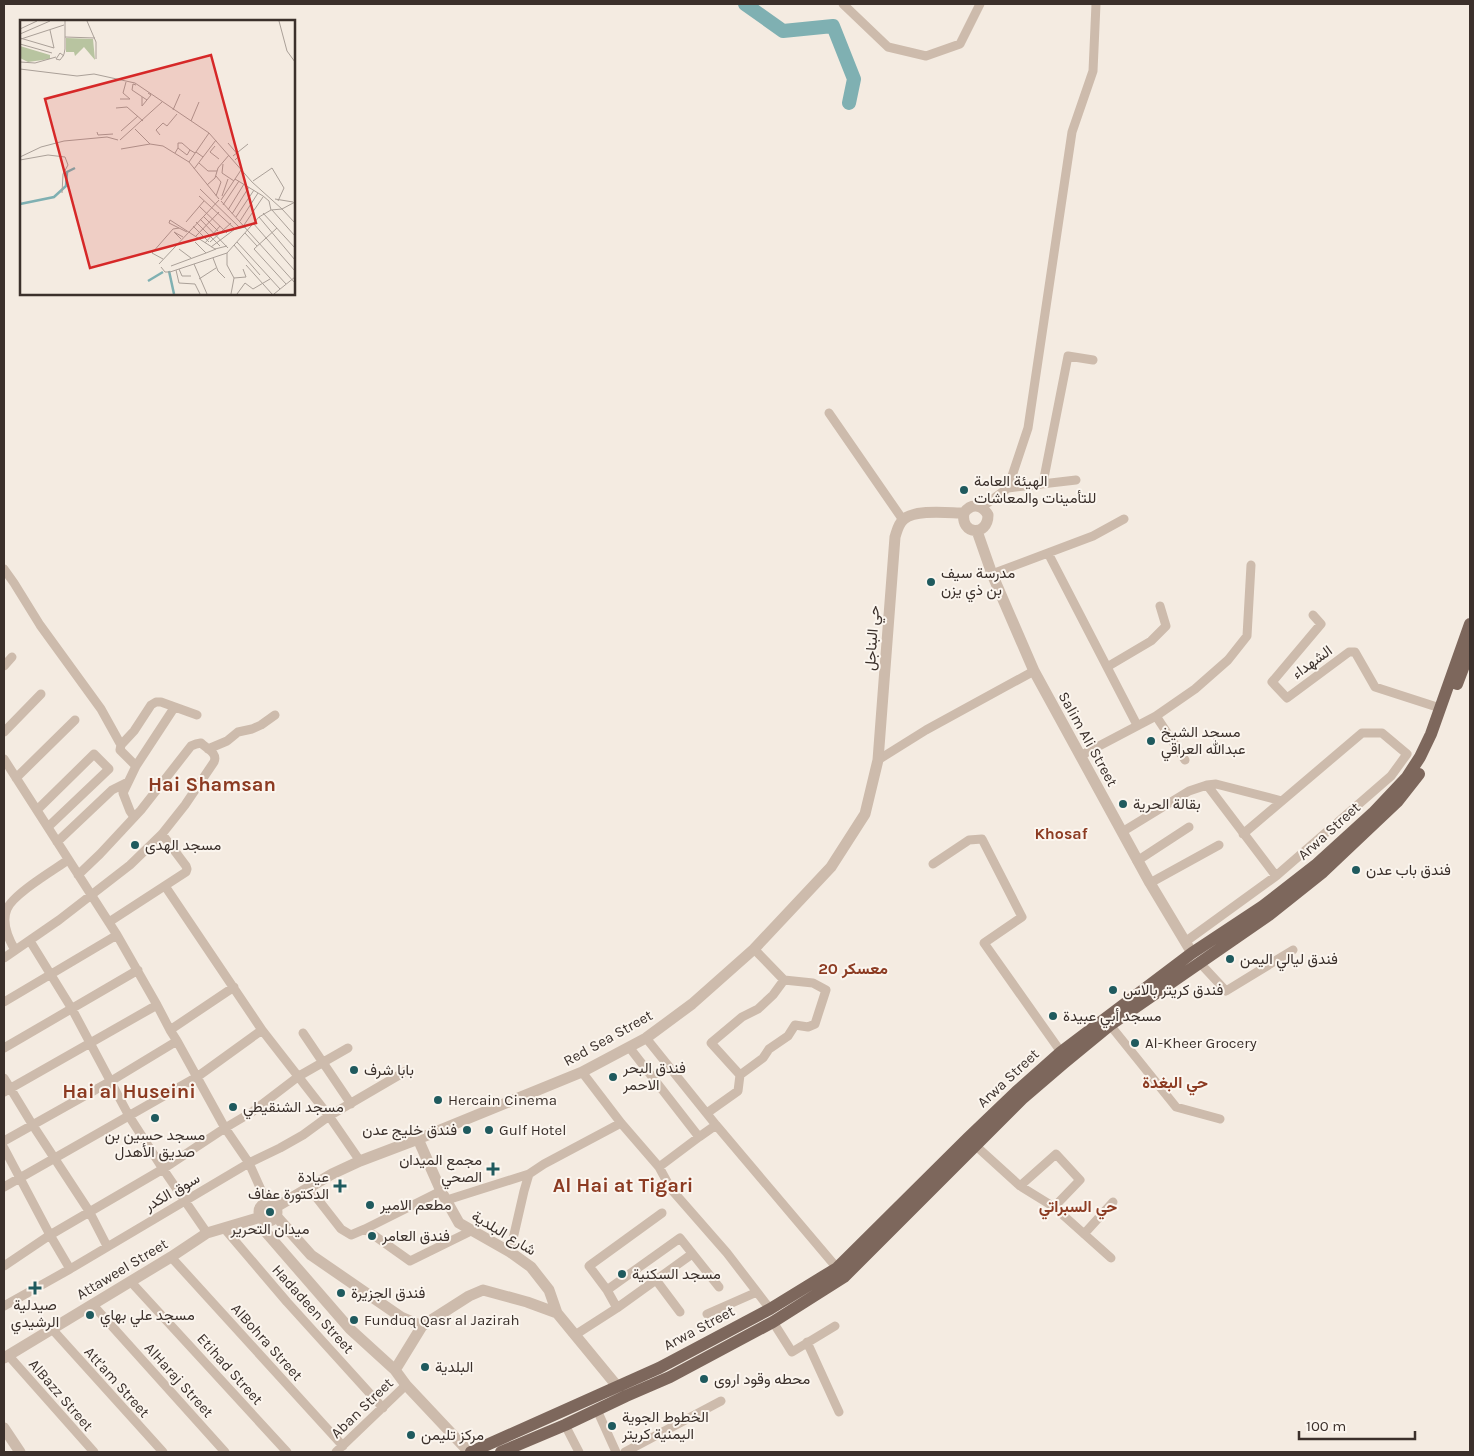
<svg xmlns="http://www.w3.org/2000/svg" width="1474" height="1456" viewBox="0 0 1474 1456" font-family="Karla,Vazirmatn,sans-serif">
  <style>
    .lines { fill: none; stroke-linecap: round; stroke-linejoin: round }
    .river { stroke: #7fb0b2; stroke-width: 14 }
    .minor { stroke: #cdbbac; stroke-width: 9 }
    .tertiary { stroke: #cdbbac; stroke-width: 11 }
    .primary { stroke: #7d675c; stroke-width: 12 }
    .poi-dot { fill: #1f5a5e; stroke: #fbf5ee; stroke-width: 2 }
    .labels { text-anchor: middle; stroke-width: 4; stroke-linejoin: round; paint-order: stroke }
    .poi-label { font-size: 15px; fill: #3b302b; stroke: #fbf5ee; text-anchor: start }
    .street-label { font-size: 15px; fill: #3b302b; stroke: #fbf5ee }
    .neighbourhood-label { font-size: 16px; font-weight: bold; fill: #8c3b22; stroke: #fbf5ee }
    .district-label { font-size: 20px; font-weight: bold; fill: #8c3b22; stroke: #fbf5ee }
    .inset-river { fill: none; stroke: #7fb0b2; stroke-width: 2.5 }
    .inset-road { fill: none; stroke: #aaa098; stroke-width: 1 }
    .view { fill: #d62828; fill-opacity: 0.15; stroke: #d62828; stroke-width: 2.5 }
    .inset-edge { fill: none; stroke: #3b302b; stroke-width: 2.5 }
  </style>
  <rect width="100%" height="100%" fill="#f4ebe1"/>
  <g class="lines">
    <!-- river -->
    <path class="river" d="M745,4L783,31L833,26L854,79L849,103"/>
    <!-- minor -->
    <path class="minor" d="M843,4L888,47L926,56L960,44L980,4
      M829,413L903,520
      M1043,483L1068,356L1093,360
      M1008,488L1076,480
      M982,507L1008,488L1028,428L1072,132L1093,71L1096,4
      M1048,553L1137,725
      M4,569L14,583L40,625L101,709L121,745L120,750L136,766L123,793L130,811L134,817
      M992,574L1093,536L1124,519
      M1313,615L1321,624L1272,682L1287,698L1349,652H1355L1375,687L1440,708
      M4,666L12,657
      M1107,667L1151,641L1166,626L1160,606
      M1156,716L1185,760
      M4,732L41,694
      M121,745L134,731L151,705L156,702H161L197,715
      M208,749L227,741L238,732L252,729L261,725L275,715
      M1080,756L1156,716L1195,689L1228,660L1247,636L1251,565
      M4,759L117,935L157,1005L170,1030L177,1041L225,1128L249,1163L267,1203
      M878,760L926,730L1034,671
      M136,766L174,708
      M16,778L75,720
      M37,810L94,754L109,769L48,827
      M1122,832L1189,791L1207,785
      M1243,834L1362,733H1382L1407,754L1391,776L1276,876L1207,785L1216,784L1282,801
      M57,842L112,790L126,783
      M1137,861L1189,827
      M933,864L969,840L982,839L1022,917L984,943L1061,1052
      M1150,883L1219,845
      M165,886L262,1030L329,1116L360,1161
      M109,922L186,872L187,869L186,866L162,834
      M30,941L72,1009L129,1116L163,1169L207,1233
      M1185,942L1276,876
      M15,950C8,938 1,923 7,909C13,894 54,870 68,860
      M4,958L59,920L130,865L162,834L185,805L214,762C218,753 207,749 201,743L196,744L191,746L141,810L100,854L78,875
      M1199,962L1226,991L1293,950
      M4,1002L117,935
      M1110,1025L1176,1107L1220,1119
      M170,1030L234,987
      M303,1033L351,1104
      M646,1038L716,1125L837,1268
      M629,1047L699,1137
      M4,1048L138,970
      M582,1072L621,1123L659,1167L699,1137L716,1125
      M740,1075L763,1058L769,1049L788,1036L795,1025L808,1027L815,1024L826,990L813,983L784,980
      M4,1078L32,1124L89,1211L107,1246
      M4,1092L157,1005
      M707,1113L738,1091L740,1075L711,1043L742,1017L758,1009L773,995L784,980L754,949
      M4,1141L111,1081L177,1041
      M976,1146L1020,1186L1054,1207L1111,1258
      M4,1148L50,1235L70,1269
      M659,1167L671,1189L727,1253L770,1309
      M1020,1186L1056,1154L1080,1180L1054,1207
      M4,1187L197,1077L262,1030
      M309,1188L341,1229L351,1235L365,1229L410,1261L471,1231
      M447,1200L529,1174
      M224,1228L287,1302L383,1408
      M365,1229L441,1191
      M1084,1234L1113,1202
      M510,1252L524,1191L529,1174L544,1164L621,1123
      M171,1257L343,1446
      M4,1266L50,1235L163,1169L225,1128L252,1112L299,1076L348,1048
      M656,1280L680,1312
      M131,1282L287,1452
      M607,1290L680,1238L719,1287
      M92,1304L225,1452
      M4,1306L70,1269L249,1163L280,1148L303,1135L329,1116L406,1071
      M617,1308L607,1290L589,1266L662,1213
      M707,1314L757,1292
      M773,1322L792,1352L835,1326
      M52,1329L163,1452
      M575,1335L617,1308L692,1254
      M807,1342L839,1412
      M8,1355L94,1452
      M597,1410L616,1452
      M565,1425L579,1452
      M336,1452L406,1385
      M625,1452L721,1401"/>
    <!-- tertiary -->
    <path class="tertiary" d="M977,531L992,574L1034,671L1150,883L1192,953
      M418,1139L441,1191L459,1223L510,1252L531,1267L549,1290L557,1313L617,1386
      M259 1212a9 9 0 1 1 18 0a9 9 0 1 1-18 0Z
      M276,1207L332,1174L360,1161L418,1139L582,1072L646,1038L692,1004L754,949L831,867L865,814L878,760L895,537C897,531 898,524 904,519C916,509 949,513 964,513C971,503 982,504 988,515C988,537 960,535 964,513
      M276,1216L311,1255L401,1317L422,1326
      M266,1220L264,1230L350,1329L395,1370L406,1385L469,1452
      M4,1358L171,1257L207,1233L261,1217
      M395,1370L422,1326L469,1296L483,1290L527,1302L557,1313
      M4,1428L20,1452"/>
    <!-- primary -->
    <path class="primary" d="M1457,684L1470,650
      M471,1452L659,1368L770,1309L837,1268L968,1138L1016,1092L1061,1052L1192,953L1263,906L1317,864L1373,813L1407,777L1420,757L1431,734L1470,624
      M501,1452L565,1425L626,1396L670,1377L773,1322L844,1277L1022,1099L1064,1063L1110,1025L1269,915L1323,872L1397,802L1419,774"/>
  </g>
  <!-- markers -->
  <g class="poi-dot">
    <circle cx="964" cy="490" r="5"/>
    <circle cx="931" cy="582" r="5"/>
    <circle cx="1151" cy="741" r="5"/>
    <circle cx="1123" cy="804" r="5"/>
    <circle cx="135" cy="845" r="5"/>
    <circle cx="1356" cy="870" r="5"/>
    <circle cx="1230" cy="959" r="5"/>
    <circle cx="1113" cy="990" r="5"/>
    <circle cx="1053" cy="1016" r="5"/>
    <circle cx="1135" cy="1043" r="5"/>
    <circle cx="354" cy="1070" r="5"/>
    <circle cx="613" cy="1077" r="5"/>
    <circle cx="438" cy="1100" r="5"/>
    <circle cx="233" cy="1107" r="5"/>
    <circle cx="155" cy="1118" r="5"/>
    <circle cx="467" cy="1130" r="5"/>
    <circle cx="489" cy="1130" r="5"/>
    <path d="M490.5 1161.5h5v5h5v5h-5v5h-5v-5h-5v-5h5z"/>
    <path d="M337.5 1178.5h5v5h5v5h-5v5h-5v-5h-5v-5h5z"/>
    <circle cx="370" cy="1205" r="5"/>
    <circle cx="270" cy="1212" r="5"/>
    <circle cx="372" cy="1236" r="5"/>
    <circle cx="622" cy="1274" r="5"/>
    <path d="M32.5 1280.5h5v5h5v5h-5v5h-5v-5h-5v-5h5z"/>
    <circle cx="341" cy="1293" r="5"/>
    <circle cx="90" cy="1315" r="5"/>
    <circle cx="354" cy="1320" r="5"/>
    <circle cx="425" cy="1367" r="5"/>
    <circle cx="704" cy="1379" r="5"/>
    <circle cx="612" cy="1426" r="5"/>
    <circle cx="411" cy="1435" r="5"/>
  </g>
  <g class="labels">
    <!-- poi labels -->
    <g class="poi-label">
      <text x="974" y="486">الهيئة العامة<tspan x="974" dy="17">للتأمينات والمعاشات</tspan></text>
      <text x="941" y="578">مدرسة سيف<tspan x="941" dy="17">بن ذي يزن</tspan></text>
      <text x="1161" y="737">مسجد الشيخ<tspan x="1161" dy="17">عبدالله العراقي</tspan></text>
      <text x="1133" y="809">بقالة الحرية</text>
      <text x="145" y="850">مسجد الهدى</text>
      <text x="1366" y="875">فندق باب عدن</text>
      <text x="1240" y="964">فندق ليالي اليمن</text>
      <text x="1123" y="995">فندق كريتر بالاس</text>
      <text x="1063" y="1021">مسجد أبي عبيدة</text>
      <text x="1145" y="1048">Al-Kheer Grocery</text>
      <text x="623" y="1073">فندق البحر<tspan x="623" dy="17">الاحمر</tspan></text>
      <text x="364" y="1075">بابا شرف</text>
      <text x="448" y="1105">Hercain Cinema</text>
      <text x="243" y="1112">مسجد الشنقيطي</text>
      <text x="457" y="1135" text-anchor="end">فندق خليج عدن</text>
      <text x="499" y="1135">Gulf Hotel</text>
      <text x="155" y="1140" text-anchor="middle">مسجد حسين بن<tspan x="155" dy="17">صديق الأهدل</tspan></text>
      <text x="482" y="1165" text-anchor="end">مجمع الميدان<tspan x="482" dy="17">الصحي</tspan></text>
      <text x="329" y="1182" text-anchor="end">عيادة<tspan x="329" dy="17">الدكتورة عفاف</tspan></text>
      <text x="380" y="1210">مطعم الامير</text>
      <text x="270" y="1234" text-anchor="middle">ميدان التحرير</text>
      <text x="382" y="1241">فندق العامر</text>
      <text x="632" y="1279">مسجد السكنية</text>
      <text x="351" y="1298">فندق الجزيرة</text>
      <text x="35" y="1310" text-anchor="middle">صيدلية<tspan x="35" dy="17">الرشيدي</tspan></text>
      <text x="100" y="1320">مسجد علي بهاي</text>
      <text x="364" y="1325">Funduq Qasr al Jazirah</text>
      <text x="435" y="1372">البلدية</text>
      <text x="714" y="1384">محطه وقود اروى</text>
      <text x="622" y="1422">الخطوط الجوية<tspan x="622" dy="17">اليمنية كريتر</tspan></text>
      <text x="421" y="1440">مركز تليمن</text>
    </g>
    <!-- street labels -->
    <g class="street-label">
      <text transform="translate(872 638) rotate(-86)" y="5">حي البناجل</text>
      <text transform="translate(1312 662) rotate(-36)" y="5">الشهداء</text>
      <text transform="translate(1088 739) rotate(61)" y="5">Salim Ali Street</text>
      <text transform="translate(1329 831) rotate(-42)" y="5">Arwa Street</text>
      <text transform="translate(608 1038) rotate(-29)" y="5">Red Sea Street</text>
      <text transform="translate(1008 1078) rotate(-43)" y="5">Arwa Street</text>
      <text transform="translate(172 1192) rotate(-30)" y="5">سوق الكدر</text>
      <text transform="translate(504 1233) rotate(31)" y="5">شارع البلدية</text>
      <text transform="translate(122 1269) rotate(-31)" y="5">Attaweel Street</text>
      <text transform="translate(313 1309) rotate(48)" y="5">Hadadeen Street</text>
      <text transform="translate(699 1328) rotate(-28)" y="5">Arwa Street</text>
      <text transform="translate(267 1342) rotate(48)" y="5">AlBohra Street</text>
      <text transform="translate(230 1369) rotate(48)" y="5">Etihad Street</text>
      <text transform="translate(179 1380) rotate(48)" y="5">AlHaraj Street</text>
      <text transform="translate(117 1382) rotate(48)" y="5">Att'am Street</text>
      <text transform="translate(61 1395) rotate(49)" y="5">AlBazz Street</text>
      <text transform="translate(362 1408) rotate(-44)" y="5">Aban Street</text>
    </g>
    <!-- neighbourhood labels -->
    <g class="neighbourhood-label">
      <text x="1061" y="839">Khosaf</text>
      <text x="853" y="974">معسكر 20</text>
      <text x="1175" y="1088">حي البغدة</text>
      <text x="1078" y="1212">حي السبراتي</text>
    </g>
    <!-- district labels -->
    <g class="district-label">
      <text x="212" y="791">Hai Shamsan</text>
      <text x="129" y="1098">Hai al Huseini</text>
      <text x="623" y="1192">Al Hai at Tigari</text>
    </g>
  </g>
  <!-- overview -->
  <g transform="translate(20 20)">
    <rect width="275" height="275" fill="#f4ebe1"/>
    <path d="M46,18L73,19L75,40L64,27L55,36L54,32H46ZM0,26L30,35V39L8,42L0,38Z" fill="#b8c4a0"/>
    <path class="inset-river" d="M0,184L34,177L46,166L47,152L55,148M149,251L154,274M128,261L143,252"/>
    <path class="inset-road" d="M67,1L76,22V39M259,1L267,31L275,42M0,9L17,1M0,14L30,1M45,17L75,18M0,18L34,28L30,10M1,19L44,5M0,24L32,33M44,36L40,33L36,39L40,40L43,36L44,34L45,29V1M0,42L15,43L36,37M0,49L57,56L74,54L115,63L189,113L232,162L262,189L275,182M116,65L113,64L112,70L127,80M122,77V86L131,75L128,73M100,79H110L103,73L106,62M96,88L107,87L123,101M153,90L160,74M171,101L179,82M115,109L130,124M101,111L118,96M77,112L78,115L93,114M140,115L136,110L143,103L147,106L157,94M100,120L142,82M208,123L219,136L215,140M195,126L190,132L199,139M158,128V123H162L170,130M101,129L130,124L143,126L169,142L199,179M155,133L158,128L167,135L170,130L175,133M213,136L228,124M0,137L21,127L44,121L87,117L98,120M183,137L196,120M0,140L28,135L45,137L48,145L43,154L42,173M169,142L189,113M179,143L188,151H197M203,144L202,153L214,161M174,149L183,137L176,132M196,156L201,162L196,176M215,159L243,176L249,181L251,190M233,161L252,148L264,168L258,181M187,165L195,158L198,148L209,135M180,169L220,208M179,176L215,209M202,176L208,159M255,179L273,182M201,180L221,150M201,181L275,263M203,185L219,161M179,186L207,213M208,190L224,164M252,190L275,216M243,193L275,228M212,194L229,167M183,196L198,211M216,197L234,170M239,197L275,240M180,199L208,228M150,200L195,229L207,226M150,200L149,203L167,212M220,201L238,173M166,202L184,181M176,202L200,226M233,203L275,251M224,205L243,177M173,206L189,222M257,208L234,229L266,264M225,213L237,226M176,216L199,192M161,219L154,212L163,217M175,222L186,233L196,229M190,222L211,203M217,222L260,269M185,223L200,206M214,225L240,255M191,227L215,209L226,207M159,229L171,238M207,233V245L214,258L211,274M193,238L198,251L205,258M143,239L132,233L153,209L159,208M139,244L199,180M174,244L187,274M226,245L252,274M151,246L186,233M141,247L145,252H150L207,233L239,197L251,190L262,189L275,203M159,249L162,256H171M156,250L159,263L175,264L180,274M214,258L226,257L223,249M179,259L196,248M217,274L225,263L233,269L250,259M254,274L275,257"/>
    <path class="view" d="M191,35L236,203L70,248L25,79Z"/>
    <rect width="275" height="275" class="inset-edge"/>
  </g>
  <!-- border -->
  <rect width="1474" height="1456" fill="none" stroke="#3b302b" stroke-width="10"/>
  <!-- scale -->
  <path d="M1299 1431v8h116v-8" fill="none" stroke="#3b302b" stroke-width="2.5"/>
  <text x="1306" y="1431" font-size="15" fill="#3b302b" stroke="#fbf5ee" stroke-width="4" paint-order="stroke">100 m</text>
</svg>
